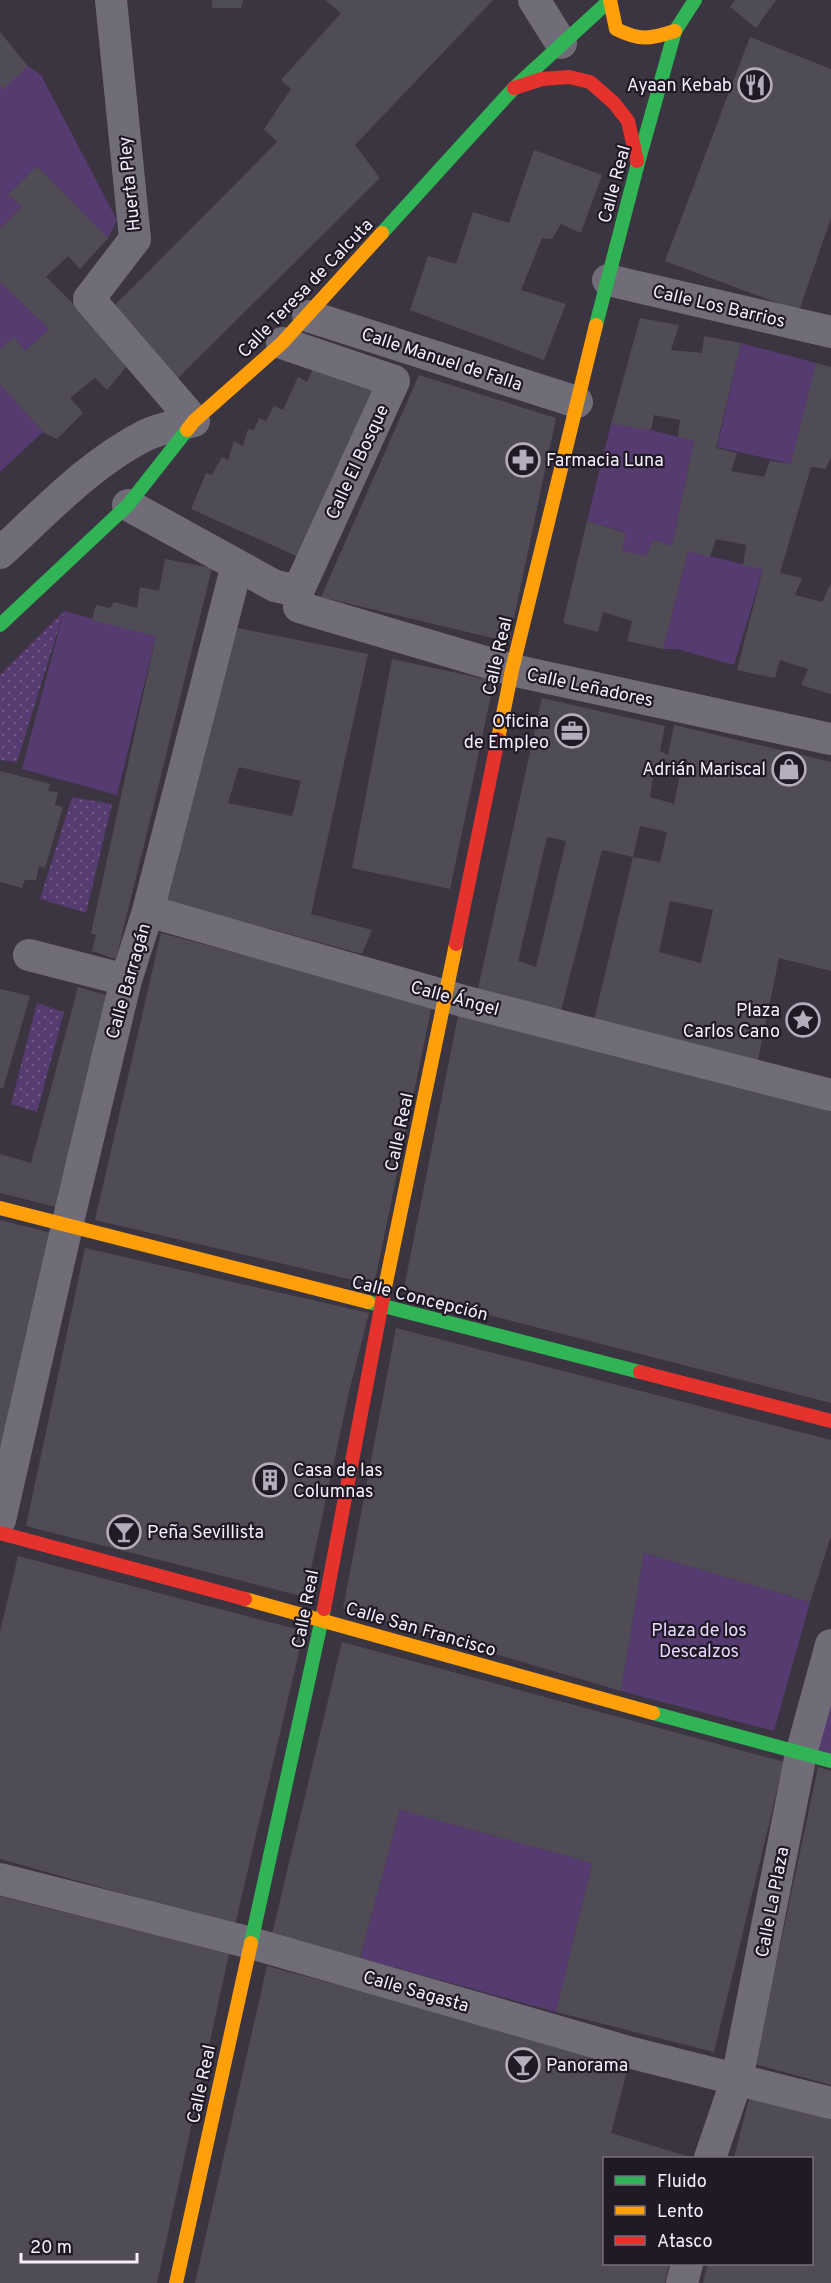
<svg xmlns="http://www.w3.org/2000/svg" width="831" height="2283" viewBox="0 0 831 2283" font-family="Overpass,sans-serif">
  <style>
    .grass { fill: url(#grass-dots) }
    .green { fill: #553b70 }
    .building { fill: #504c56; fill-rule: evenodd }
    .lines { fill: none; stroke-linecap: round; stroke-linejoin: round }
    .street { stroke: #716d78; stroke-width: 32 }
    .fast { stroke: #30b455; stroke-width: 14 }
    .slow { stroke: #ff9f0a; stroke-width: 14 }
    .jam { stroke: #e5322d; stroke-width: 14 }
    .labels { text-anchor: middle; stroke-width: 4.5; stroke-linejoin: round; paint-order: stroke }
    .poi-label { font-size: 18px; fill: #f4eefd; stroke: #1f1a25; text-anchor: end }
    .street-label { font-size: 18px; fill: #f4eefd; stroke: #1f1a25 }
    .park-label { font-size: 18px; fill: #e8d6ff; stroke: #1f1a25 }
  </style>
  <defs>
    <pattern id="grass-dots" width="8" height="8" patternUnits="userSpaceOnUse" patternTransform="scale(1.5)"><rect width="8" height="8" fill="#553b70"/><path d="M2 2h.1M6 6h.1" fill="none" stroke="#6e5885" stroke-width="1.8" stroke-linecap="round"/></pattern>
  </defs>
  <rect width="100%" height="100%" fill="#3b3542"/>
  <!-- grass -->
  <path class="grass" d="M64,611L17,762L0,760V675Z
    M72,797L112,804L86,913L40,899Z
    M37,1003L64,1012L37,1112L11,1104Z"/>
  <!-- green -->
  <path class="green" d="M28,66L41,75L117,220L108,238L37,166L8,195L22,206L1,228L0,227V86L3,88Z
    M0,282L49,329L25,351L0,349Z
    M741,343L816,363L791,464L717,447Z
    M0,384L43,432L0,472Z
    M611,424H628L694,441L672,546L654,540L646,556L622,551L625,532L587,521Z
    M688,551L763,569L734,665L677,649H663Z
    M64,611L156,636L117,795L22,769Z
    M644,1553L810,1602L774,1731L621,1691Z
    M831,1681V1754L813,1750Z
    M400,1810L592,1863L556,2012L360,1958Z"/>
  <!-- building -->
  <path class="building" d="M212,0H243L241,8H212Z
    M325,0H493L355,145L380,178L173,383L112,308L277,142L264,129L291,89L281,80L341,13Z
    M735,0H776L756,28L730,7Z
    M0,32L28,66L3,89L0,86Z
    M750,37L831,69V218L799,311L665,261Z
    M534,150L602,175L581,233L561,224L552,239L542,238L521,290L566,304L544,360L410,310L428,256L456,264L473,212L509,223Z
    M37,166L108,238L80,269L68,256L46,277L131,361L107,390L95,378L70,398L83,413L57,439L43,432L0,384V349L14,337L25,351L49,329L0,282V227L1,228L22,206L8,195Z
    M640,318L679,325L671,350L702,353L704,336L741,343L716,448L737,453L731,471L764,477L770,461L791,464L816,363L831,367V456L826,469L811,467L780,573L802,578L795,595L822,602L831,583V694L801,685L808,669L780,660L775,678L737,670L763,569L743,565L746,545L716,539L710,557L688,551L663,649L627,641L632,621L603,612L598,632L563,623L587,521L626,533L622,551L646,556L654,540L672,546L694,441L678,437L680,420L654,415L651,430L611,424Z
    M315,364L375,391L301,558L191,509L206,473L212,475L222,457L228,460L234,441L243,446L248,429L254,430L259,418L266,421L274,406L283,410L298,377L307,382Z
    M419,375L556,418L509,642L321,597Z
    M165,559L212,568L116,959L92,951L96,935L91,933L156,636L92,620L96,605L110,608L114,602L137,608L140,587L159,591Z
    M227,626L368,654L311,914L372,930L362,954L164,900ZM239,767L301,781L292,816L228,803Z
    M392,659L494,681L450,889L352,868Z
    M542,698L665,726L660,751L668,755L674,725L831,762V971L779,958L758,1060L594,1020L633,857L660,862L667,832L640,826L633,857L602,850L561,1011L477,993ZM654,770L664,773L680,774L674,804L650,797ZM547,837L566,841L536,967L518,961ZM670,901L713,910L701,963L659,952Z
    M0,771L50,784L48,791L58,792L55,805L63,807L45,868L39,866L36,880H25L22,888L0,882Z
    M161,933L432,1005L374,1285L95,1220Z
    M78,987L109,996L60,1208L0,1193V1154L31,1163Z
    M0,989L30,996L3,1089L0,1088Z
    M459,1011L831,1107V1403L403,1293Z
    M0,1220L55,1234L0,1464Z
    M85,1248L369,1313L349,1392L305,1597L26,1526Z
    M396,1328L831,1440V1536L810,1602L644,1553L621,1691L343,1609Z
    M18,1556L304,1631L235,1925L0,1859V1632Z
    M342,1642L784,1762L714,2052L556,2012L592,1863L400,1810L360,1958L272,1934Z
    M818,1767L831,1771V2085L755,2064Z
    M0,1896L229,1954L157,2283H0Z
    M267,1966L629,2063L611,2133L693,2158H604V2264H669L665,2283H195Z
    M750,2095L831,2117V2283H703L708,2264H812V2158H734Z"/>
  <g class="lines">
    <!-- street -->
    <path class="street" d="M534,0L561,43
      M608,280L831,332
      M308,316L577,402
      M128,505L275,586L298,591L394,381L282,343
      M0,553C45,512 90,463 146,435C161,428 179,425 194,421L89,299L135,239L111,0
      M298,591L299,607L512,670L831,739
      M148,911L463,1001L831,1095
      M29,955L126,980
      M0,1520L67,1226L126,980L148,911L237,565
      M0,1879L251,1943L632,2053L831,2103
      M710,2158L737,2079L801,1754L831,1645
      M682,2283L687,2264"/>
    <!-- fast -->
    <path class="fast" d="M382,233L514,88L610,0
      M596,325L638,163L675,31L695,0
      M0,625L128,505L187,430
      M368,1302L640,1372
      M653,1713L831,1761
      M251,1943L324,1609"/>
    <!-- slow -->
    <path class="slow" d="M610,0L616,29C640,41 650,39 675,31
      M187,430L194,421L282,343L382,233
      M498,739L512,670L596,325
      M0,1208L368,1302
      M383,1297L456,944
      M245,1599L653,1713
      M176,2283L251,1943"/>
    <!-- jam -->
    <path class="jam" d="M514,88L542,79L569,77L590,82L614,103L628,121L637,161
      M456,944L498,739
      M640,1372L831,1421
      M0,1533L245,1599
      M324,1609L383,1297"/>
  </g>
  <!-- icons -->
  <defs>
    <symbol id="restaurant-ring" viewBox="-11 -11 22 22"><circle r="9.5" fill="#1f1a25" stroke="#b3adbc" stroke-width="1.5"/><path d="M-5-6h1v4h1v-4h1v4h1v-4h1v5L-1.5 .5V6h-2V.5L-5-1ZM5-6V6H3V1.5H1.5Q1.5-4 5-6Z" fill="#b3adbc"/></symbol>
    <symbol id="pharmacy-ring" viewBox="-11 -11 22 22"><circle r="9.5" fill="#1f1a25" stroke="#b3adbc" stroke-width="1.5"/><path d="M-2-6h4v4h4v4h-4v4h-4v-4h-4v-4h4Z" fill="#b3adbc"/></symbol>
    <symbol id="office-ring" viewBox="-11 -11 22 22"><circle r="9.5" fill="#1f1a25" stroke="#b3adbc" stroke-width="1.5"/><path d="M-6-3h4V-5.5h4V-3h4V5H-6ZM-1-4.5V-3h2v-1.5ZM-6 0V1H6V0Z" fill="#b3adbc"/></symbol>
    <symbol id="shop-ring" viewBox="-11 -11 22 22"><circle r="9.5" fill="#1f1a25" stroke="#b3adbc" stroke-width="1.5"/><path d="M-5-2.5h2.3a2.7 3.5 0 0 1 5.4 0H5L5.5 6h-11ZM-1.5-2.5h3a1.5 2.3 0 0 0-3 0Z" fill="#b3adbc"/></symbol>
    <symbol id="sight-ring" viewBox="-11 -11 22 22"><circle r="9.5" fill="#1f1a25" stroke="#b3adbc" stroke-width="1.5"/><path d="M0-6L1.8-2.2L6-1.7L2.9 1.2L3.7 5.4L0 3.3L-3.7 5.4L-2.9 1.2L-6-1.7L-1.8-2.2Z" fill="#b3adbc"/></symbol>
    <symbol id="building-ring" viewBox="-11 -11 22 22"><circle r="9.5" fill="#1f1a25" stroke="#b3adbc" stroke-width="1.5"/><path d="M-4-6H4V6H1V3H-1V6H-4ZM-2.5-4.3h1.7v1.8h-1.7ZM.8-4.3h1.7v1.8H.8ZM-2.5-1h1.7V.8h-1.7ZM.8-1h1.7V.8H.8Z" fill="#b3adbc"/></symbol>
    <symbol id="bar-ring" viewBox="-11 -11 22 22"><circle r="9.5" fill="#1f1a25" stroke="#b3adbc" stroke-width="1.5"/><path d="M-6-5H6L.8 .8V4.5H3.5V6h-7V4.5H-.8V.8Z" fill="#b3adbc"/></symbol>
  </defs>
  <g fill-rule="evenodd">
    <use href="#restaurant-ring" x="736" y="66" width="38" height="38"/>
    <use href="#pharmacy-ring" x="504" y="441" width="38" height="38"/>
    <use href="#office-ring" x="553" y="712" width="38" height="38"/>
    <use href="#shop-ring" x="770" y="750" width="38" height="38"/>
    <use href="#sight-ring" x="784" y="1001" width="38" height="38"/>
    <use href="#building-ring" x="251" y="1461" width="38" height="38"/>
    <use href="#bar-ring" x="105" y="1513" width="38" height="38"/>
    <use href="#bar-ring" x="504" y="2046" width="38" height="38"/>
  </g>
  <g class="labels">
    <!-- poi labels -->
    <g class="poi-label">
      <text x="732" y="91">Ayaan Kebab</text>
      <text x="546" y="466" text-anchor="start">Farmacia Luna</text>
      <text x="549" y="727">Oficina<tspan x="549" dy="21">de Empleo</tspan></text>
      <text x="766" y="775">Adrián Mariscal</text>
      <text x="780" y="1016">Plaza<tspan x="780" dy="21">Carlos Cano</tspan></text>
      <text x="293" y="1476" text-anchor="start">Casa de las<tspan x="293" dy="21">Columnas</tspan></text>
      <text x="147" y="1538" text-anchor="start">Peña Sevillista</text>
      <text x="546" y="2071" text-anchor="start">Panorama</text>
    </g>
    <!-- street labels -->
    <g class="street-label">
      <text transform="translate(129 184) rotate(-96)" y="6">Huerta Pley</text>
      <text transform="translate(614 184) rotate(-75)" y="6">Calle Real</text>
      <text transform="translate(305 288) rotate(-46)" y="6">Calle Teresa de Calcuta</text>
      <text transform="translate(719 306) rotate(13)" y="6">Calle Los Barrios</text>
      <text transform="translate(442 359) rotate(18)" y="6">Calle Manuel de Falla</text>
      <text transform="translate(357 462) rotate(-65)" y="6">Calle El Bosque</text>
      <text transform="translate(497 656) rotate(-77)" y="6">Calle Real</text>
      <text transform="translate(590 687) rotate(12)" y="6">Calle Leñadores</text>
      <text transform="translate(128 981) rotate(-74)" y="6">Calle Barragán</text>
      <text transform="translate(455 998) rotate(15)" y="6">Calle Ángel</text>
      <text transform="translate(399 1132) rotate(-78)" y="6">Calle Real</text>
      <text transform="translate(420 1298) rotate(14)" y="6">Calle Concepción</text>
      <text transform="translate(305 1609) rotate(-79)" y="6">Calle Real</text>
      <text transform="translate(421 1629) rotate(16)" y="6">Calle San Francisco</text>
      <text transform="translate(772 1902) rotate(-79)" y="6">Calle La Plaza</text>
      <text transform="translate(416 1991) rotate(16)" y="6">Calle Sagasta</text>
      <text transform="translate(201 2084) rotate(-78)" y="6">Calle Real</text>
    </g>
    <!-- park labels -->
    <g class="park-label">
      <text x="699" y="1636">Plaza de los<tspan x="699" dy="21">Descalzos</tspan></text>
    </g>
  </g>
  <!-- legend -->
  <rect x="603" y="2157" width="210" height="108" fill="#1f1a25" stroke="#746f7b" stroke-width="1.5"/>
  <rect x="615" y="2176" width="30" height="9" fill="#30b455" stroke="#746f7b" stroke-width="1.5"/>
  <text x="657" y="2187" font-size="18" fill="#f4eefd">Fluido</text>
  <rect x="615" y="2206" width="30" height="9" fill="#ff9f0a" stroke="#746f7b" stroke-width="1.5"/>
  <text x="657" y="2217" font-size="18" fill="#f4eefd">Lento</text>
  <rect x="615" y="2236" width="30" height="9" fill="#e5322d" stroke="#746f7b" stroke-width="1.5"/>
  <text x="657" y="2247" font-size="18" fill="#f4eefd">Atasco</text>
  <!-- scale -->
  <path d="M21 2253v9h116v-9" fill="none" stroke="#f4eefd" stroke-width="3"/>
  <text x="30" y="2253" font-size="18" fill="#f4eefd" stroke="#1f1a25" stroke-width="4.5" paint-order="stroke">20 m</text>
</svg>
